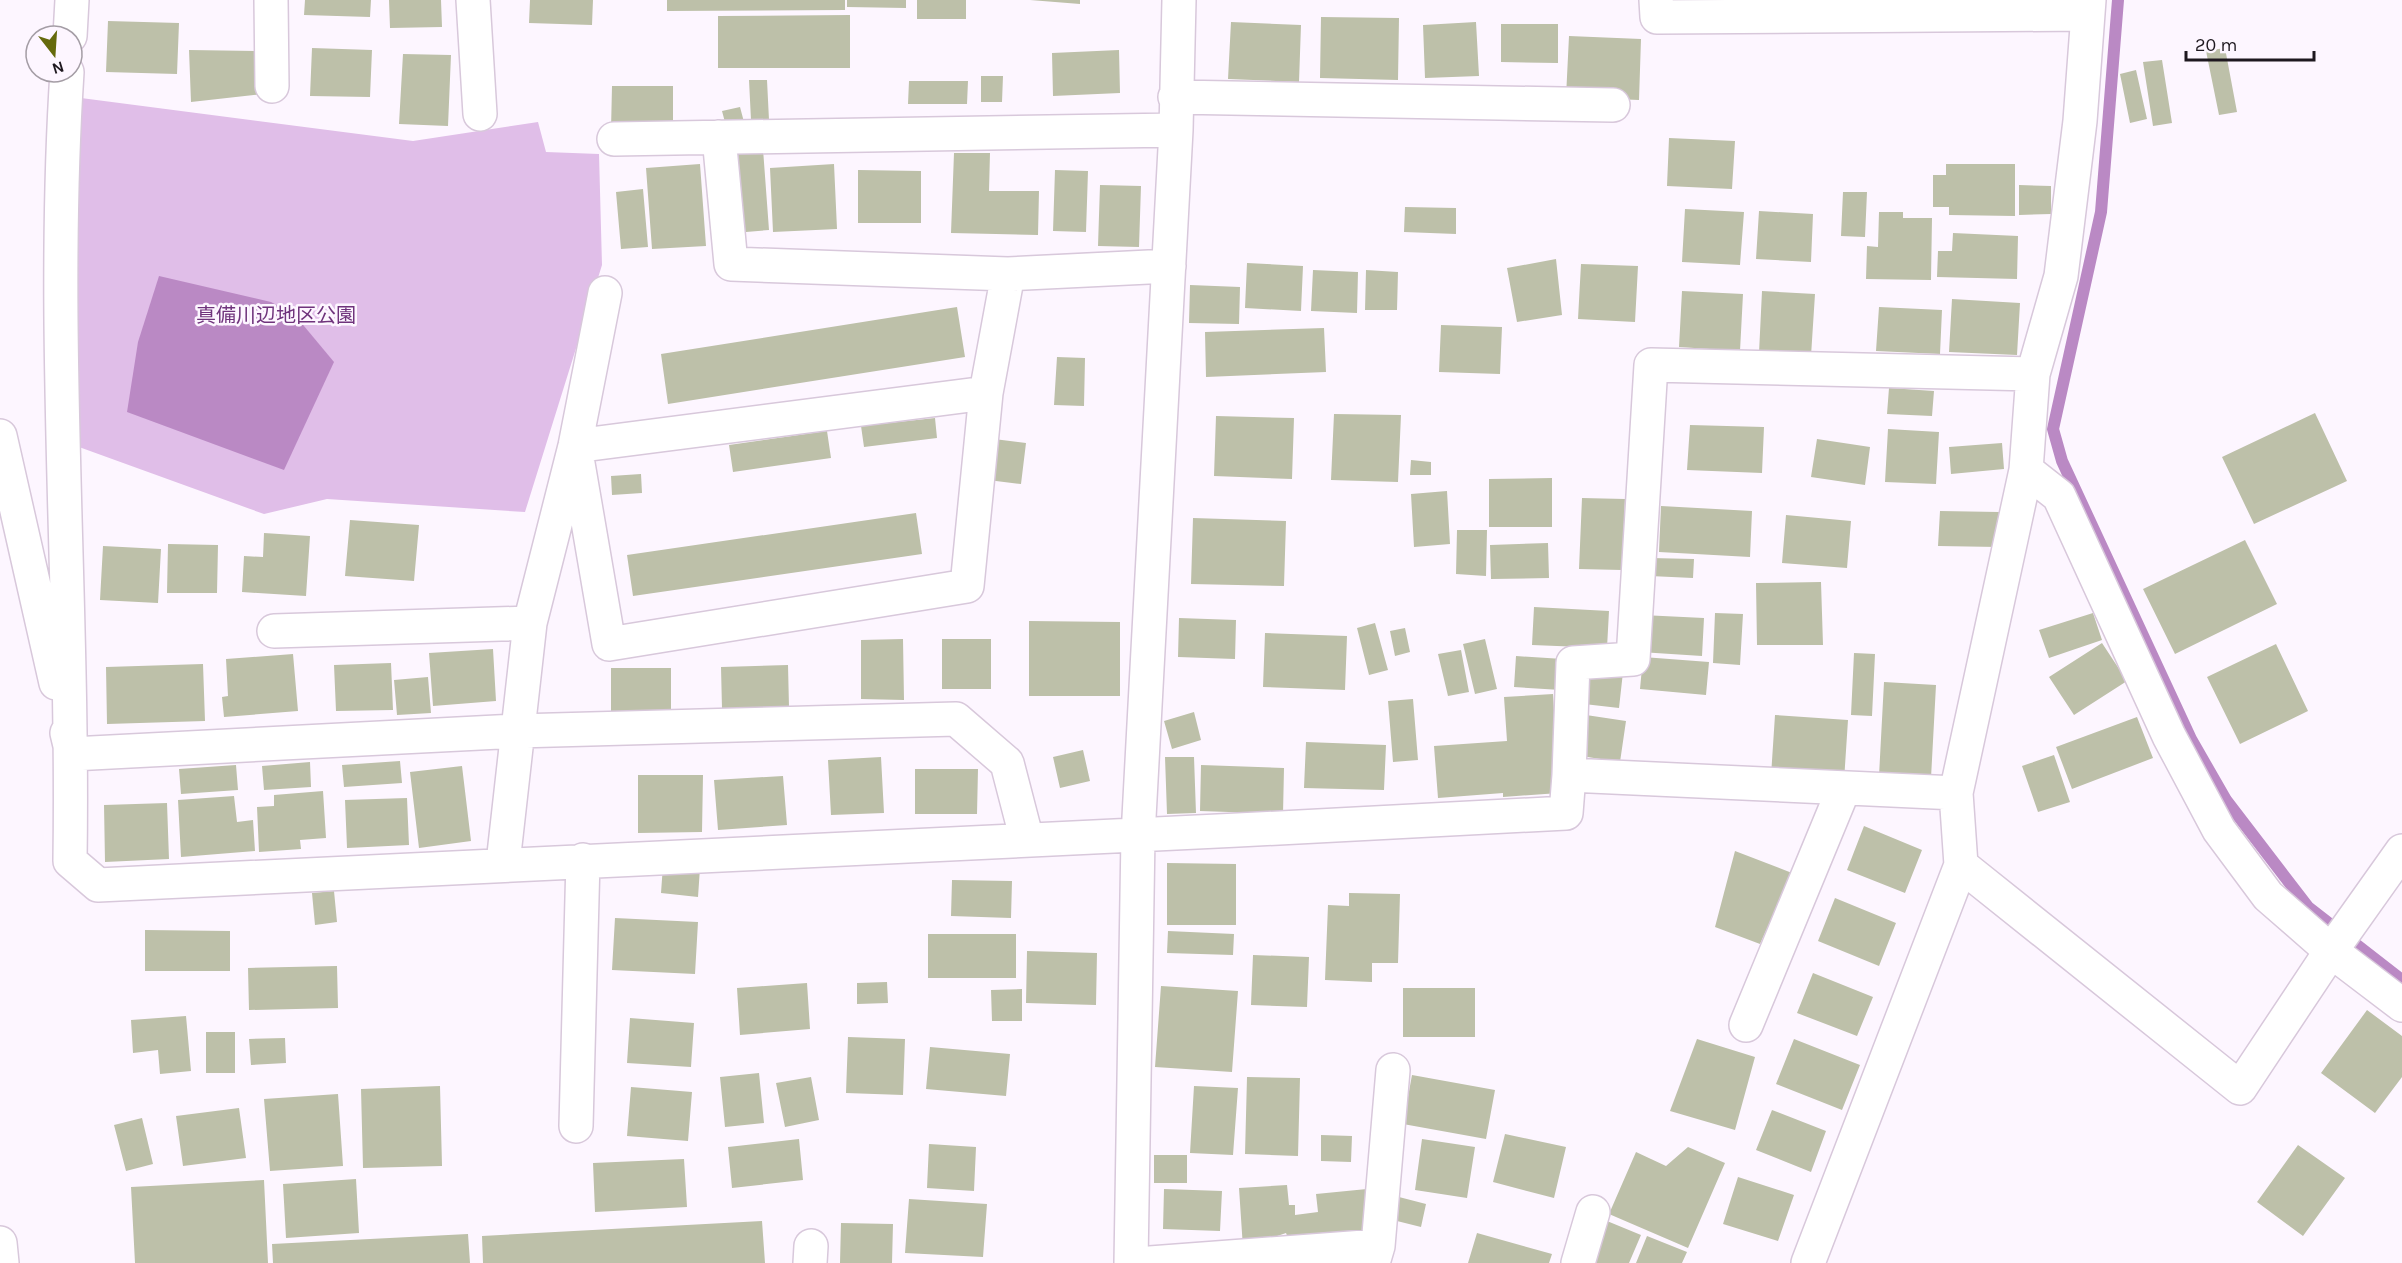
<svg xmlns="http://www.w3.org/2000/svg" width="2402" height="1263" viewBox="0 0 2402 1263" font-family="Karla,'Noto Sans JP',sans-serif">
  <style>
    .green { fill: #e0bee8 }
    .water { fill: #ba89c4 }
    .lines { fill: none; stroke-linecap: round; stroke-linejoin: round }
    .stream { stroke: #ba89c4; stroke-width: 12 }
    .building { fill: #bdc0a9 }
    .street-casing { stroke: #d8c8db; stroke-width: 36 }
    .secondary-casing { stroke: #d8c8db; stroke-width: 36 }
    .street { stroke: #fff; stroke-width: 33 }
    .secondary { stroke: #fff; stroke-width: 33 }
    .labels { text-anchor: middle; stroke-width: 5; stroke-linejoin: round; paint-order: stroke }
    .park-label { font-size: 20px; fill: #6f337c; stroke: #fdf6ff }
  </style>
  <rect width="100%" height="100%" fill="#fdf6ff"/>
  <!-- green -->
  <path class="green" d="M81,98L413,141L538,122L546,152L599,154L602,265L525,512L327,499L264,514L79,447L75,212Z"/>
  <!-- water -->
  <path class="water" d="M159,276L271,302L294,314L334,362L284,470L127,412L138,342Z"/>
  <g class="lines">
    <!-- stream -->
    <path class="stream" d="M2118,0L2101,212L2053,429L2062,461L2191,739L2226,800L2308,907L2402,980"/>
  </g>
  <!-- building -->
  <path class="building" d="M305,0H371L370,17L304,15Z
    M389,0H441L442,27L390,28Z
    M530,0H593L592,25L529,23Z
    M667,0H845V10L667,11Z
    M847,0H906V8L847,7Z
    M917,0H966V19H917Z
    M1030,0H1080V4Z
    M850,15V68H718V16Z
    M1321,17L1399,18L1398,80L1320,78Z
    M108,21L179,23L177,74L106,72Z
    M1231,22L1301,25L1299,82L1228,79Z
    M1476,22L1479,76L1425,78L1423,25Z
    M1501,24H1558V63L1501,62Z
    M1569,36L1641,39L1639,100L1566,97Z
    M312,48L372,50L370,97L310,96Z
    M2225,48L2237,112L2219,115L2206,51Z
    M189,50L261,51L263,94L191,102Z
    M1119,50L1120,93L1053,96L1052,53Z
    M403,54L451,55L448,126L399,124Z
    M2162,60L2172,123L2153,126L2143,62Z
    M2136,70L2147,119L2130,123L2120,74Z
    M981,76H1003L1002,102H981Z
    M749,80H767L769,120H751Z
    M909,81H968L967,104H908Z
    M612,86H673V131L611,130Z
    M740,107L744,122L726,126L722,111Z
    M1669,138L1735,141L1732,189L1667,186Z
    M763,149L769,230L734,233L728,152Z
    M954,153H990L989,191H1039L1038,235L951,233Z
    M700,164L706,246L652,249L646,168Z
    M834,164L837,229L773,232L770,168Z
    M1946,164H2015V216L1949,215V207H1933V175H1946Z
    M858,170L921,171V223H858Z
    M1055,170L1088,171L1086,232L1053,231Z
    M1100,185L1141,186L1139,247L1098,246Z
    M2019,185L2051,186V214L2019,215Z
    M643,189L648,247L621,249L616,192Z
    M1843,192H1867L1865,237L1841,236Z
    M1405,207L1456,208V234L1404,232Z
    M1685,209L1744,212L1740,265L1682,262Z
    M1759,211L1813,214L1811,262L1756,259Z
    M1879,212H1903V218H1932L1931,280L1866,279L1867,246L1878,247Z
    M1953,233L2018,236L2017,279L1937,277L1938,251H1952Z
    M1556,259L1562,315L1517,322L1507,268Z
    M1247,263L1303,266L1301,311L1245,308Z
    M1581,264L1638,266L1635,322L1578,319Z
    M1313,270L1358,272L1357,313L1311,311Z
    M1366,270L1398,272L1397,310H1365Z
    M1190,285L1240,287L1239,324L1189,323Z
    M1682,291L1743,294L1740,351L1679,347Z
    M1762,291L1815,294L1811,356L1759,353Z
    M1952,299L2020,303L2017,355L1949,352Z
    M957,307L965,357L668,404L661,354Z
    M1879,307L1942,310L1940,354L1876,351Z
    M1441,325L1502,327L1500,374L1439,372Z
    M1324,328L1326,372L1206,377L1205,332Z
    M1057,357L1085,358L1084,406L1054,405Z
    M1889,388L1934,391L1932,416L1887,414Z
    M2315,413L2347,481L2254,524L2222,457Z
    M1334,414L1401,415L1398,482L1331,480Z
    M1216,416L1294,418L1292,479L1214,476Z
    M935,418L937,438L864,447L861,426Z
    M1690,425L1764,427L1762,473L1687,470Z
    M1888,429L1939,432L1936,484L1885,482Z
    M827,431L831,458L733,472L729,445Z
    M994,439L1026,443L1021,484L988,480Z
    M1817,439L1870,447L1865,485L1811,477Z
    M2002,443L2004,469L1951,474L1949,447Z
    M1411,460L1431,462V475H1410Z
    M641,474L642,493L612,495L611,476Z
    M1552,478V527H1489V479Z
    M1447,491L1450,544L1414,547L1411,494Z
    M1582,498L1625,499L1622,570L1579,569Z
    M1661,506L1752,511L1750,557L1659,552Z
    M1940,511L1999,512L1998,547L1938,546Z
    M916,513L922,554L633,596L627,555Z
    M1786,515L1851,521L1847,568L1782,563Z
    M1193,518L1286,521L1284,586L1191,584Z
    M350,520L419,525L414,581L345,576Z
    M1457,530H1487L1486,576L1456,574Z
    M264,533L310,536L306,596L242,592L244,556L263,557Z
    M2245,540L2277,604L2175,654L2143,589Z
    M1548,543L1549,578L1491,579L1490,545Z
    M168,544L218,545L217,593H167Z
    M103,546L161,549L158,603L100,600Z
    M1651,558L1694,559L1693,578L1650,576Z
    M1821,582L1823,645H1757L1756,583Z
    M1534,607L1609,611L1607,648L1532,645Z
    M1715,613L1743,614L1740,665L1713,663Z
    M2093,613L2102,640L2049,658L2039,630Z
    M1642,615L1704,618L1702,656L1640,652Z
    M1179,618L1236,620L1235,659L1178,657Z
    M1029,621L1120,622V696H1029Z
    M1375,623L1388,670L1369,675L1357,628Z
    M1405,628L1410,652L1395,656L1390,631Z
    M1265,633L1347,636L1345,690L1263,687Z
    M903,639L904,700L861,699V640Z
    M942,639H991V689H942Z
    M1485,639L1497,689L1475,694L1463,644Z
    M2102,643L2127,681L2074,715L2049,677Z
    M2276,644L2308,711L2240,744L2207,677Z
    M493,649L496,701L433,706L429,653Z
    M1461,650L1469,692L1448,696L1438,654Z
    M1854,653L1875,654L1872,716L1851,715Z
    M293,654L298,711L224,717L222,697L228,696L226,659Z
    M1516,656L1563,659L1561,690L1514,687Z
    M1643,657L1709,662L1706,695L1640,689Z
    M391,663L393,710L336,711L334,665Z
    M203,664L205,721L107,724L106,667Z
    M788,665L789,707L722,709L721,667Z
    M611,668H671V715H611Z
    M1589,668L1623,672L1619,708L1584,704Z
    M428,677L431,713L397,715L394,680Z
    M1884,682L1936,685L1931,778L1879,776Z
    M1553,694L1559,793L1503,797V793L1438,798L1434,746L1507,741L1504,697Z
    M1413,699L1418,760L1393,762L1388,701Z
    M1194,712L1201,740L1172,749L1164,721Z
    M1586,715L1626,721L1620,762L1581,756Z
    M1775,715L1848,720L1844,781L1771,776Z
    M2137,717L2153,758L2072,789L2056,747Z
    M1306,742L1386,745L1384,790L1304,788Z
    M1083,750L1090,781L1060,788L1053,757Z
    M2054,755L2070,802L2038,812L2022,766Z
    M881,757L884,813L831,815L828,760Z
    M1165,757H1194L1196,813L1167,814Z
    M400,761L402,783L344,787L342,765Z
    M310,762L311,787L264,790L262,766Z
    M236,765L238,790L181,794L179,769Z
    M1201,765L1284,768L1283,814L1200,811Z
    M462,766L471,841L419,848L410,772Z
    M915,769H978L977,814H915Z
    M638,775H703L702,832L638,833Z
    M783,776L787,825L718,830L714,780Z
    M323,791L326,838L300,840L301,849L259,852L257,807L274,806V795Z
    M234,796L237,822L253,820L255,851L181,857L178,800Z
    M407,798L409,845L347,848L345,800Z
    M167,803L169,859L105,862L104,805Z
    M1864,826L1922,850L1905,893L1847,870Z
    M1735,851L1792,873L1760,944L1715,927Z
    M1167,863L1236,864V925H1167Z
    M663,865L700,868L698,897L661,893Z
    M952,880L1012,881L1011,918L951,916Z
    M334,891L337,922L315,925L312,893Z
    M1349,893L1400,894L1398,963H1372V982L1325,980L1328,905L1349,906Z
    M1835,898L1896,923L1879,966L1818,941Z
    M615,918L698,922L695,974L612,970Z
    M145,930L230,931V971H145Z
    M1168,931L1234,934L1233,955L1167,953Z
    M928,934H1016V978H928Z
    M1027,951L1097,953L1096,1005L1026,1003Z
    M1253,955L1309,957L1307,1007L1251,1005Z
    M337,966L338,1008L249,1010L248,968Z
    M1813,973L1873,997L1857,1036L1797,1013Z
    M887,982L888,1003L857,1004V983Z
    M807,983L810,1029L740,1035L737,988Z
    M1161,986L1238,991L1232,1072L1155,1067Z
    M1403,988H1475V1037H1403Z
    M1022,989V1021H992L991,990Z
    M2367,1010L2402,1036V1077L2375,1113L2321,1073Z
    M186,1016L191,1071L160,1074L158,1050L133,1053L131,1020Z
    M630,1018L694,1023L691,1067L627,1063Z
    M206,1032H235V1073H206Z
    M848,1037L905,1039L903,1095L846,1093Z
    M285,1038L286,1063L251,1065L249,1039Z
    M1697,1039L1755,1057L1735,1130L1670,1111Z
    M1794,1039L1860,1065L1842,1110L1776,1084Z
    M930,1047L1010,1054L1006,1096L926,1089Z
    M759,1073L764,1123L725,1127L720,1077Z
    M1412,1075L1495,1090L1486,1139L1403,1124Z
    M811,1077L819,1120L785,1127L776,1083Z
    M1247,1077L1300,1078L1298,1156L1245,1154Z
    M440,1086L442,1166L363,1168L361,1089Z
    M1194,1086L1238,1088L1233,1155L1190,1153Z
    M631,1087L692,1092L688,1141L627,1136Z
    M338,1094L343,1166L270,1171L264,1099Z
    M239,1108L246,1158L183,1166L176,1116Z
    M1772,1110L1826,1131L1811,1172L1756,1150Z
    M142,1118L153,1164L126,1171L114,1125Z
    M1505,1134L1566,1147L1554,1198L1493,1182Z
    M1321,1135L1352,1136L1351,1162L1321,1161Z
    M799,1139L803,1180L732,1188L728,1147Z
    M1422,1139L1475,1147L1467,1198L1415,1190Z
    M929,1144L976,1147L974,1191L927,1188Z
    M2298,1145L2345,1178L2303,1236L2257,1202Z
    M1688,1147L1725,1163L1688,1248L1609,1214L1636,1152L1666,1166Z
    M1154,1155H1187V1183H1154Z
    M684,1159L687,1207L595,1212L593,1163Z
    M1738,1177L1794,1195L1778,1241L1723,1224Z
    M356,1179L359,1233L286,1238L283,1184Z
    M264,1180L268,1263H135L131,1187Z
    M1287,1185L1289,1205H1295V1215L1318,1212L1316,1194L1367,1189L1371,1242L1292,1248L1286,1233L1243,1248L1239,1188Z
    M1164,1189L1222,1191L1220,1231L1163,1229Z
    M1399,1197L1426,1204L1421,1227L1393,1220Z
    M909,1199L987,1204L983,1257L905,1253Z
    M762,1221L765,1263H483L482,1236Z
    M1607,1221L1641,1235L1629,1263H1591Z
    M841,1223L893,1224L892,1263H840Z
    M1477,1233L1552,1254L1549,1263H1468Z
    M468,1234L470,1263H273L272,1244Z
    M1647,1236L1687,1252L1682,1263H1636Z"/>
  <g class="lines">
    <defs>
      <path id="street" d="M271,0L272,86
        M473,0L480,114
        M1656,0L1657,17L2087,14
        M70,36L72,0
        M67,72C50,334 74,598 70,861L98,885C588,859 1077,840 1566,813L1569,775L1956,793
        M1175,97L1613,105
        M719,137L731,264L1008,274
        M614,139L1176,130
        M986,393L575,446L609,644L967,586L986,393L1008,274L1169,266
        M0,436L56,683
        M2026,470L2059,496L2169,736L2219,830L2268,896L2331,951L2402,1005
        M274,631L530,623
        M67,733L72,754L517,731L956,719L1007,763L1027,840
        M1569,775L1573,663L1633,659L1651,365L2033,374
        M503,863L530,623L575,446L605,293
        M1961,865L2240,1088L2331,951L2402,851
        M1746,1025L1844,788
        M576,1126L583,860
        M810,1263L811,1246
        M1131,1263L1138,836L1176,130L1179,0
        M1150,1263L1378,1246
        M1373,1263L1378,1246L1393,1070
        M1578,1263L1593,1212
        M1808,1263L1961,865L1956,793L2026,470L2033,374L2061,276L2080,121L2089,0"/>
      <path id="secondary" d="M0,1243L2,1263"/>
    </defs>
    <!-- street casing -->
    <use href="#street" class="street-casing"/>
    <!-- secondary casing -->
    <use href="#secondary" class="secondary-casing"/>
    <!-- street -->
    <use href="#street" class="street"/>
    <!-- secondary -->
    <use href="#secondary" class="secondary"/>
  </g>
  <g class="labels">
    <!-- park labels -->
    <g class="park-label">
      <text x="276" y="322">真備川辺地区公園</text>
    </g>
  </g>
  <!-- north arrow -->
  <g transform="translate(54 54) rotate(163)"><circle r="28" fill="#fdf6ff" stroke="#a49da5" stroke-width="1.5"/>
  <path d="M0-4.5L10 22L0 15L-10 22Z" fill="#656a0c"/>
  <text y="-9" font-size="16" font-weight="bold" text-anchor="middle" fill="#1e181f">N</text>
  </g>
  <!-- scale -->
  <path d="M2186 51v9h128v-9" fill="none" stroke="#1e181f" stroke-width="3"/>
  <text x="2195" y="51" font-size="18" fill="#1e181f" stroke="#fdf6ff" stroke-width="4.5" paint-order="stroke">20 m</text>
</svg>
